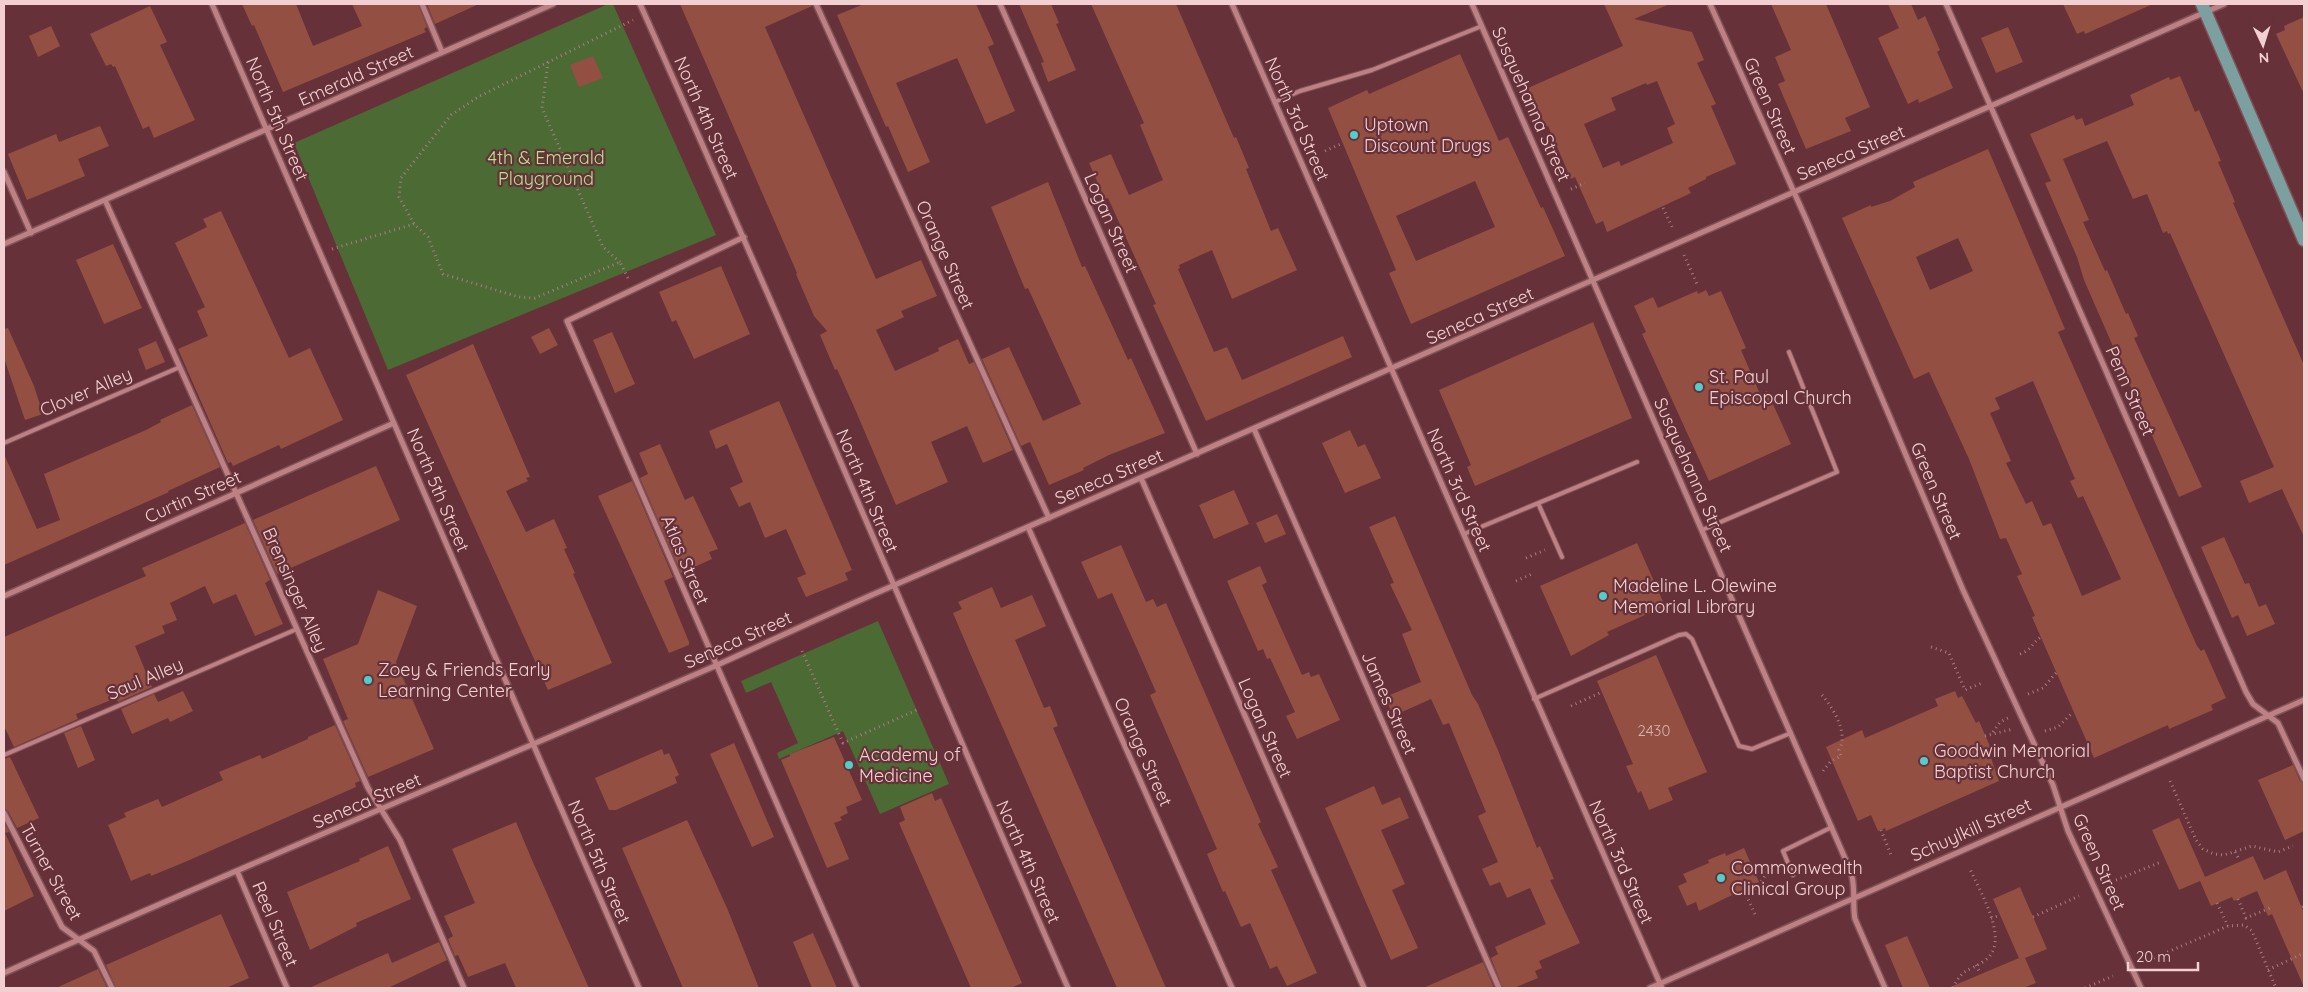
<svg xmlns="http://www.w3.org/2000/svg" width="2308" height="992" viewBox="0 0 2308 992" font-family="Quicksand,sans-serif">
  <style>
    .green { fill: #4b6a34 }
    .building { fill: #935042; fill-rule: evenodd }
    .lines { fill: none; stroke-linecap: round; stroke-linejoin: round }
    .service-casing { stroke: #7f5258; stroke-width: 6 }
    .minor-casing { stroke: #7f5258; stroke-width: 8 }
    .primary-casing { stroke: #7f5258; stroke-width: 15 }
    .path { stroke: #a97d81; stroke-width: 3; stroke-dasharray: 1 4; stroke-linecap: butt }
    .service { stroke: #bd8085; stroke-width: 4 }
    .minor { stroke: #bd8085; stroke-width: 5 }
    .primary { stroke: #7ca0a0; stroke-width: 12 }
    .poi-dot { fill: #53cdcb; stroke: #663138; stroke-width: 2 }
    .labels { text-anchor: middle; stroke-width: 4.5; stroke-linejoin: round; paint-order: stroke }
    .number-label { font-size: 15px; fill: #dab0ae }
    .street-label { font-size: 18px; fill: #f2d0d2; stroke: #663138 }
    .poi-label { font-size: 18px; fill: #f2d0d2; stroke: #663138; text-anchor: start }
    .park-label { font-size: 18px; fill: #b2e48f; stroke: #663138 }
  </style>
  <rect width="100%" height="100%" fill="#663138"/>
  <!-- green -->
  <path class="green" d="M608,4H613L716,235L388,370L294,143Z
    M878,621L949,784L880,814L843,731L779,759L777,753L798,743L771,682L746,693L741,681Z"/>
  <!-- building -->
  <path class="building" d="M242,4H296L313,46L362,26L352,4H418L427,27L424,29L426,32L283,92L254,25L252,26Z
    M427,4H479L435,24Z
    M680,4H812V6L765,27L876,279L921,260L937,296L901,311L904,317L876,330L895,371L939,351L938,348L958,339L969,364L974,362L1013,450L983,463L967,426L931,442L948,482L896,505L855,409L837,369L835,370L820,335L827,331L814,316L796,274L797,273Z
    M864,4H976L994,44L988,47L1015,111L986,124L957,58L896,83L930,162L908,172L888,126L886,127L837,15Z
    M1019,4H1051L1059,23L1056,24L1076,70L1048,82L1041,63L1044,62Z
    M1091,4H1176L1234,138L1236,137L1249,168L1246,169L1271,231L1278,228L1297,270L1232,299L1212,250L1179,265L1180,268L1178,269L1214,352L1227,347L1242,380L1343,336L1352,357L1206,421L1153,305L1156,304L1108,198L1105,199L1089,163L1111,154L1129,195L1163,180L1140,125L1144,123Z
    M1604,4H1670L1634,19L1692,32L1704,60L1697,63L1716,104L1711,106L1736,164L1706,177V179L1688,188L1691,193L1607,232L1603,221L1596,224L1575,177L1571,179L1548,126L1546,127L1528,88L1623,46ZM1657,81L1675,124L1667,128L1673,143L1621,166L1619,161L1603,168L1584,124L1616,110L1611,98L1646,83L1647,85Z
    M1771,4H1826L1870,107L1845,118L1851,131L1806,149L1778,84L1785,81L1775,57L1791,50Z
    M1888,4H1911L1918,20L1925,16L1940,50L1937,52L1953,88L1919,103L1918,99L1908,104L1878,38L1899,28Z
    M2063,4H2153L2085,34L2084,31L2077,34Z
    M150,6L167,42L160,45L195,120L154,138L149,126L143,129L115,66L113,67L111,64L106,66L90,34Z
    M2304,17V94L2276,34L2285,30L2284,26Z
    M51,26L60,46L38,57L29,36Z
    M2008,27L2023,62L1996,73L1981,38Z
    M1460,54L1499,141L1508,137L1541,208L1543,207L1565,256L1411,324L1389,273L1396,270L1328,108L1367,90L1369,94ZM1475,181L1495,227L1416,261L1396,216Z
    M593,56L603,78L579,87L570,65Z
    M2180,76L2195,112L2199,110L2221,161L2218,162L2235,202L2233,203L2304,365V537L2282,489L2249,503L2240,481L2274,467L2170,233L2168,234L2167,231L2163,233L2147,194L2133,199L2107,141L2063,159L2089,220L2083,222L2105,271L2107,270L2126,314L2128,313L2138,336L2134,338L2202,487L2179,497L2084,280L2077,257L2045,183L2051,181L2030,134L2074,115L2076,120L2082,118L2085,126L2134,105L2130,95L2169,77L2170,80Z
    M100,126L109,146L78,159L85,176L27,200L8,154L56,134L59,142Z
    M1988,149L2065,329L2058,332L2197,646L2201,651L2204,649L2226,698L2211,705L2213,710L2169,729L2168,725L2094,758L2032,617L2035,616L2017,576L2022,574L2006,538L2000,539L1969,459L1929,372L1914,379L1842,218L1871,205V207L1890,201L1915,187L1913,182ZM1958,238L1973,271L1930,290L1916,257ZM2033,381L2075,479L2070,481L2078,498L2083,496L2121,579L2082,596L2051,523L2043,526L2032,501L2026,504L2006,463L2011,461L1990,413L2000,409L1995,398Z
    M1048,182L1082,267L1085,266L1128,360L1131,358L1165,433L1109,455L1083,468L1084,470L1049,485L1030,442L1021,446L982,359L1009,347L1043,421L1081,404L1028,288L1025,289L991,207Z
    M221,211L289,358L310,348L343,420L281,449L279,445L233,466L231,462L228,463L178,349L208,336L197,311L205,307L175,243L207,227L203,219Z
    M113,244L142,308L104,324L76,260Z
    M721,266L750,334L694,359L676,320L672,322L659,292Z
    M1706,290L1709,296L1721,291L1746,348L1741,350L1760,394L1767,391L1791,444L1709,481L1642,334L1646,332L1634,306L1653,297L1658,308L1697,291L1698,294Z
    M1593,322L1632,418L1475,486L1467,467L1471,465L1439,390Z
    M8,328L34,386L43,414L25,420L4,358V329Z
    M549,328L558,345L540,354L531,337Z
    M612,332L635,384L615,393L593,340Z
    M156,341L165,362L146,370L138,349Z
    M473,344L530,477L526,478L528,481L506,491L526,532L554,519L567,548L564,549L575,573L573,574L612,663L548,690L406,375Z
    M779,401L852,570L845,573L848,580L806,597L797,578L806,574L786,529L765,538L750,502L739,507L730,488L743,482L727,444L716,449L709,431Z
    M192,405L220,467L168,491L169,492L4,565V454L37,529L60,520L44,474L146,430L161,422L160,420Z
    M1350,430L1358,447L1365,444L1381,478L1345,493L1322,443Z
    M660,444L685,500L693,496L718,549L709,552L712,559L681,573L640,478L648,474L639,453Z
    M376,466L400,520L277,574L253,520Z
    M632,481L673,577L664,581L689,642V645L669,653L598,496Z
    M1234,490L1249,524L1214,539L1199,505Z
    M1277,514L1286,534L1265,543L1256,523Z
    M1395,516L1472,695L1478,704L1497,748L1537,848L1540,846L1554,879L1550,880L1580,943L1539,961L1542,968L1535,971L1538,978L1514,988H1503L1491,958L1498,954L1495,947L1546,924L1530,888L1507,898L1500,882L1490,886L1482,869L1498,862L1478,816L1486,812L1449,723L1443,725L1431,699L1393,716L1385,697L1421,682L1402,634L1412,630L1390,584L1394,583L1369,527Z
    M245,523L270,580L265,583L283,624L255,636L236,594L213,604L205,586L170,603L177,620L162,626L165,633L135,646L152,687L118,702L116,698L76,714L78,719L14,747L4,726V637L146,576L142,568Z
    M2224,537L2245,584L2249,583L2259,607L2266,604L2275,624L2247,636L2238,615L2232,618L2201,547Z
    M1637,543L1665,606L1607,632L1609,635L1571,656L1540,586Z
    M1121,545L1146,602L1153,599L1157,607L1166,603L1261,822L1258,824L1278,867L1271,870L1317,973L1287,986L1277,966L1270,969L1250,923L1241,927L1225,891L1223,892L1207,854L1217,849L1150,695L1156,692L1138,651L1112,593L1098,599L1081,562Z
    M1260,566L1267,582L1262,585L1302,675L1309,672L1311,677L1319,674L1340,720L1297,739L1286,716L1295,712L1270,658L1267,659L1263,649L1258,651L1227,581Z
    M992,587L1001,608L1032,595L1046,626L1015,640L1044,708L1050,706L1058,726L1053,728L1166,988H1117L970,653L953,613L962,609L958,602Z
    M378,590L417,606L396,662L434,749L368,777L343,721L348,719L323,659L358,644Z
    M1656,655L1707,772L1668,788L1673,800L1649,810L1641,791L1638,793L1626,766L1633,764L1597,681Z
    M183,691L193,711L170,722L168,718L132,734L121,709L154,694L158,702Z
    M1955,691L1958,698L1962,696L1976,723L1979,721L1992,751L1989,752L1999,781L1886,831L1885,828L1878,831L1871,815L1858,821L1826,747L1862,730L1865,738L1938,706L1935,699Z
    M335,725L360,781L355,783L356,787L185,862L151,876L150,873L131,881L108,825L126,817L124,813L158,799L162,807L223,780L219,772L260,755L262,759L308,739V737Z
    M81,726L95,760L78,768L64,733Z
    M834,737L862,800L846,807L848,813L840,817L842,820L834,823L849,859L827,868L781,760L790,756V754Z
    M734,743L774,837L752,847L710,754Z
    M662,749L664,755L669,753L679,775L675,777L677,783L616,810H609L595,778Z
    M10,757L39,818L17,828L8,811L4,809V759Z
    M2293,765L2300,781L2304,783V831L2285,840L2258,780Z
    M1374,786L1382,805L1400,797L1409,818L1381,830L1405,884L1392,890L1418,948L1391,960L1325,808Z
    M932,793L935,801L941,798L1022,983L1011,988H971L899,823L905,820L900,807Z
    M2179,818L2205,877L2253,856L2264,880L2286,870L2304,913V987L2272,914L2268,916L2257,891L2234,901L2232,897L2211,906L2200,881L2179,890L2152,830Z
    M687,820L727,908L759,988H683L622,848Z
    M4,822L9,832L5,833L34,896L4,911Z
    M516,822L532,860L589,988H516L505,963L468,977L458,955L455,956L448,939L453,936L444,916L475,903L452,849Z
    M388,846L411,899L356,923L357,926L310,950L287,892L360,861L359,859Z
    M1744,848L1759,882L1699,911L1696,902L1687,906L1678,886L1687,882L1683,874L1709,863L1708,860L1725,853L1726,856Z
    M2020,887L2047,949L2025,958L2036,983L2023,988H1948L2019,958L1993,899Z
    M221,914L249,978L226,988H116L106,965Z
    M813,933L837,988H812L793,942Z
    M1907,936L1930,988H1903L1885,945Z
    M439,942L447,960L388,988H309L388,953L392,963Z
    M1483,962L1494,988H1423Z
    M98,969L107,988H56Z"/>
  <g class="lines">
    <defs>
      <path id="service" d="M1275,102L1300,91L1372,70L1482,26
        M4,443L180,367
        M1538,503L1562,557
        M1702,530L1837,472L1789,352
        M1464,534L1637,462
        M1534,699L1679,635L1686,634L1692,639L1739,746L1752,749L1791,733
        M4,755L297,629
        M1793,875L1783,851L1832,827"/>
      <path id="minor" d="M212,4L639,988
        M422,4L442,52
        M640,4C786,330 925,660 1068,988
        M816,4L1049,518
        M1000,4L1197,454
        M1232,4C1375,332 1516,661 1662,988
        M1472,4L1851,872C1856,888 1852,903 1855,919L1885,988
        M1710,4L1806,219L1963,590L2053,785L2068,831L2141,988
        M1946,4L2246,692L2253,704L2278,723L2304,779
        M4,172L31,233
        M105,200L368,788L400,840L464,988
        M744,237L567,321L857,988
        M4,244L553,4
        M1254,429L1499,988
        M1141,478L1364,988
        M1028,527L1232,988
        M4,596L394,423
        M4,813L62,927L94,951L112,988
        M237,871L287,988
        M4,973C237,868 473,771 708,669C764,644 819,618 874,594C1324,397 1776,204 2224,4
        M1650,988L2304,700"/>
      <path id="primary" d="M2202,4L2304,240"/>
    </defs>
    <!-- service casing -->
    <use href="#service" class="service-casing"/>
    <!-- minor casing -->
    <use href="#minor" class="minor-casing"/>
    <!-- primary casing -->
    <use href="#primary" class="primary-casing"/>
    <!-- path -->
    <path class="path" d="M548,62L542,108L603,247L620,262
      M1325,151L1343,143
      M1571,189L1585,183
      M1663,208L1673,229
      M332,249L414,224
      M1684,255L1697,284
      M628,278L620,262L535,298L519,297L443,274L428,237L414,224L399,197L401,178L451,115L478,97L633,20
      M1526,558L1545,550
      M1516,581L1532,574
      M1931,647L1949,653L1965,690L1982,683
      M802,651L843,743L919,709
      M2020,654C2032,650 2032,643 2041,637
      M2028,694L2043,688L2056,673
      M1822,695C1833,708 1849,733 1839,750L1841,756L1831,761L1823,771
      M1571,706L1602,692
      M2045,731L2058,727L2073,712
      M1993,732L2000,722L2008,718
      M1985,736L2013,729
      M2170,781L2196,840L2203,849L2214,854L2224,855L2252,846L2278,852L2293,846
      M1881,830L1891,855
      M2235,852L2239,859
      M2116,880L2161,862
      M2238,899L2246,918L2270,908
      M2217,903L2228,926
      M2302,907L2304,906
      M1755,914L1747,897L1759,885L1768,871
      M2033,917L2079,896
      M1991,918L1998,916
      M2149,960L2228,926L2244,925L2252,931L2276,988
      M1976,965L1979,971
      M2268,970L2304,953
      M2026,987V988
      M1953,988C1963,967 1967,973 1984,961C2012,943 1980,892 1970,869
      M2085,988L2113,976"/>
    <!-- service -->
    <use href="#service" class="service"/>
    <!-- minor -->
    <use href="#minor" class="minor"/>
    <!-- primary -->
    <use href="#primary" class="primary"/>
  </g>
  <!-- markers -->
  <g class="poi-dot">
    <circle cx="1354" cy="135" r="5"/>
    <circle cx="1699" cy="387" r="5"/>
    <circle cx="1603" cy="596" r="5"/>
    <circle cx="368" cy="680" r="5"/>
    <circle cx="1924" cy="761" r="5"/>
    <circle cx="849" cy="765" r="5"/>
    <circle cx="1721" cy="878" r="5"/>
  </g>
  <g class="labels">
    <!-- number labels -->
    <g class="number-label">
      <text x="1654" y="736">2430</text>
    </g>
    <!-- street labels -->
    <g class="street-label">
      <text transform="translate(356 76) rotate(-24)" y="6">Emerald Street</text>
      <text transform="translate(1531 104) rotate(66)" y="6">Susquehanna Street</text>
      <text transform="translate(1770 106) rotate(66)" y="6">Green Street</text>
      <text transform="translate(706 118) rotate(66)" y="6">North 4th Street</text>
      <text transform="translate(277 119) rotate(67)" y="6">North 5th Street</text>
      <text transform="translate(1297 119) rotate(66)" y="6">North 3rd Street</text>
      <text transform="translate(1851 153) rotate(-23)" y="6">Seneca Street</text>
      <text transform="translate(1111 223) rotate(66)" y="6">Logan Street</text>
      <text transform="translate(945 255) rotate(66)" y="6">Orange Street</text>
      <text transform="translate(1480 316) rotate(-24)" y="6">Seneca Street</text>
      <text transform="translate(2130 391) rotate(66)" y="6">Penn Street</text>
      <text transform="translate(86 392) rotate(-23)" y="6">Clover Alley</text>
      <text transform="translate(1693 475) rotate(66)" y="6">Susquehanna Street</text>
      <text transform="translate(1109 477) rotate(-23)" y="6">Seneca Street</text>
      <text transform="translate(438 490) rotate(67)" y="6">North 5th Street</text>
      <text transform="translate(1459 490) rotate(66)" y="6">North 3rd Street</text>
      <text transform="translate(867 491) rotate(67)" y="6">North 4th Street</text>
      <text transform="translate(1936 491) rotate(67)" y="6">Green Street</text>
      <text transform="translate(193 497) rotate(-24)" y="6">Curtin Street</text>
      <text transform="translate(685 560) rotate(67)" y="6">Atlas Street</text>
      <text transform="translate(295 590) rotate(66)" y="6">Brensinger Alley</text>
      <text transform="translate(738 640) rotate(-24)" y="6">Seneca Street</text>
      <text transform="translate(145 679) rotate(-23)" y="6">Saul Alley</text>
      <text transform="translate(1389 703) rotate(66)" y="6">James Street</text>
      <text transform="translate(1265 728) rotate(66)" y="6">Logan Street</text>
      <text transform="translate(1143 752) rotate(66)" y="6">Orange Street</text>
      <text transform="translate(367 801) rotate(-23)" y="6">Seneca Street</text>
      <text transform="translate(1971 830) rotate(-24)" y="6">Schuylkill Street</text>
      <text transform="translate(599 862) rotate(67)" y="6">North 5th Street</text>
      <text transform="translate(1028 862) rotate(66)" y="6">North 4th Street</text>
      <text transform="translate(1621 862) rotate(66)" y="6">North 3rd Street</text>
      <text transform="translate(2099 862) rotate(66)" y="6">Green Street</text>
      <text transform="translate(51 872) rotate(61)" y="6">Turner Street</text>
      <text transform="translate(275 924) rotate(67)" y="6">Reel Street</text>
    </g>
    <!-- poi labels -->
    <g class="poi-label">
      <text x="1364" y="131">Uptown<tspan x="1364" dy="21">Discount Drugs</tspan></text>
      <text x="1709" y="383">St. Paul<tspan x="1709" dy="21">Episcopal Church</tspan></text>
      <text x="1613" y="592">Madeline L. Olewine<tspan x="1613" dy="21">Memorial Library</tspan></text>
      <text x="378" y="676">Zoey &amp; Friends Early<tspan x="378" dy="21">Learning Center</tspan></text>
      <text x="1934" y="757">Goodwin Memorial<tspan x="1934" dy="21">Baptist Church</tspan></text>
      <text x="859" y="761">Academy of<tspan x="859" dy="21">Medicine</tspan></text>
      <text x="1731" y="874">Commonwealth<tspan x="1731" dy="21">Clinical Group</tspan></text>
    </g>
    <!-- park labels -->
    <g class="park-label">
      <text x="546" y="164">4th &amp; Emerald<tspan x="546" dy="21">Playground</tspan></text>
    </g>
  </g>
  <!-- border -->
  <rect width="2308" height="992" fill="none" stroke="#f2d0d2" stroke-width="10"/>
  <!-- north arrow -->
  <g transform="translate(2263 45) rotate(176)" stroke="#663138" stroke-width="4" paint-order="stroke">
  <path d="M0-4L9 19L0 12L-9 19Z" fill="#f2d0d2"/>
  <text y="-8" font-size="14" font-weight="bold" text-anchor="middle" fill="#f2d0d2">N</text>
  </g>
  <!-- scale -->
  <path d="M2128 962v8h70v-8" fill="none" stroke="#f2d0d2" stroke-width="2.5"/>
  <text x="2136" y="962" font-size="15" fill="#f2d0d2" stroke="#663138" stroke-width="4" paint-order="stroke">20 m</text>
</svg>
